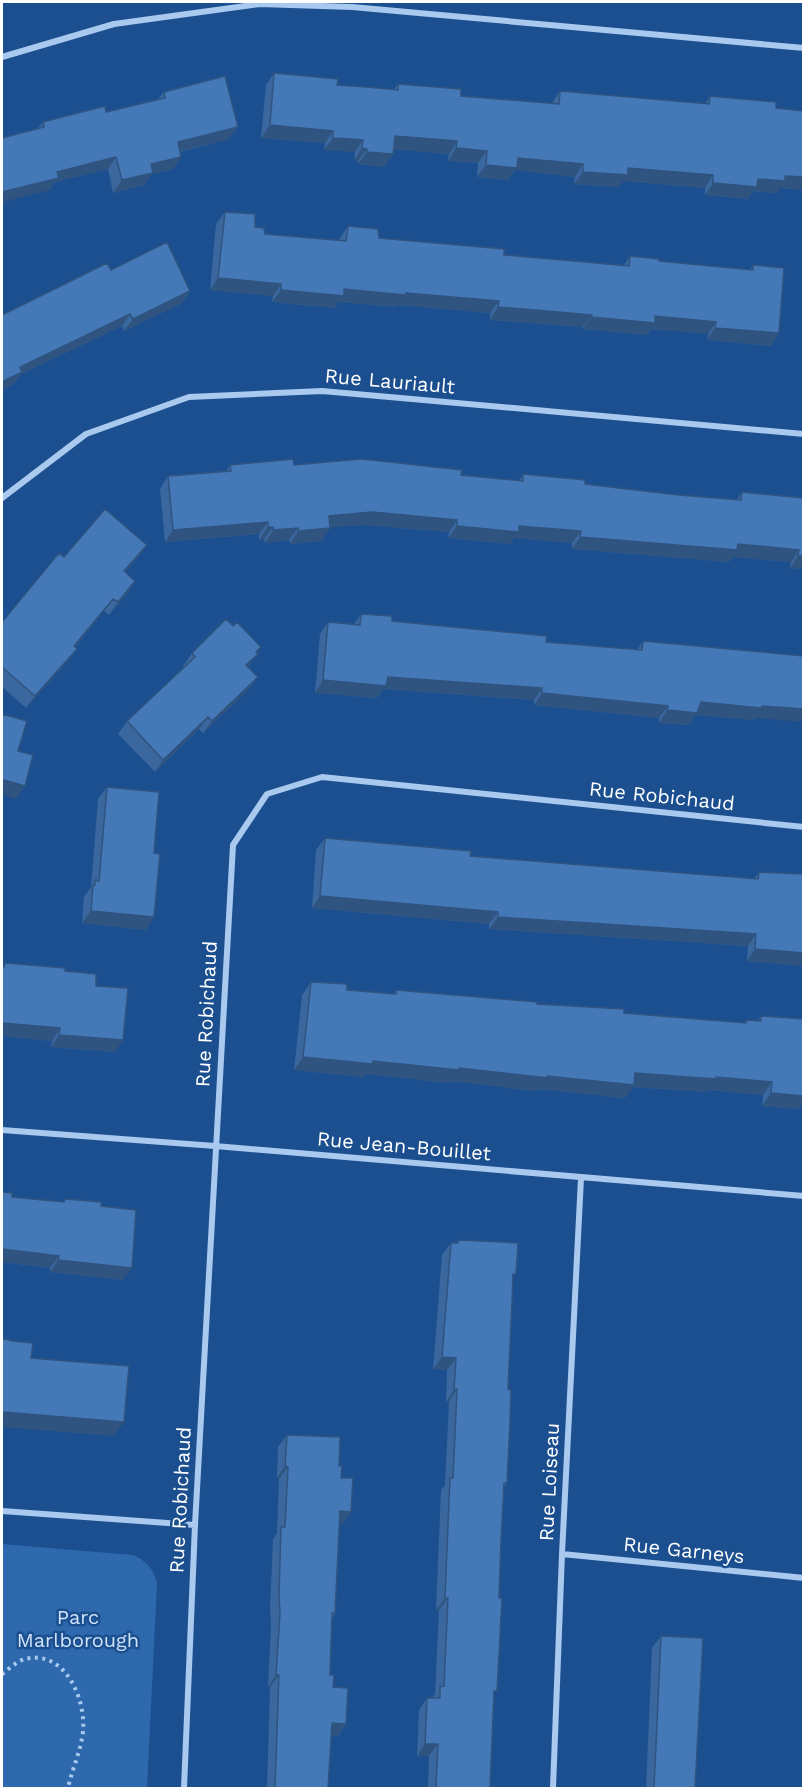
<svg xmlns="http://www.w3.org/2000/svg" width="805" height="1790" viewBox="0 0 805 1790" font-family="'Work Sans',sans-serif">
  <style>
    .green { fill: #2e69ad }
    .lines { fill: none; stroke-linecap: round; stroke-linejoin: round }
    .path { stroke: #a9c9ee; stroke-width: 4; stroke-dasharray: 3 4.5; stroke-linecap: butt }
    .minor { stroke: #a9c9ee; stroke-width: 6 }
    .wall { fill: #3a679d }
    .shaded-wall { fill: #305480 }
    .building { fill: #4478b7; stroke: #305480; stroke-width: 1.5 }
    .labels { text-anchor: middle; stroke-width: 5; stroke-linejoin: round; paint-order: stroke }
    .street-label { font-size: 20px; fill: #fff; stroke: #1b4f8f }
    .park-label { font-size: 20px; fill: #cfe3fa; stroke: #1b4f8f }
  </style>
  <rect width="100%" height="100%" fill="#1b4f8f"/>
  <!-- green -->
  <path class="green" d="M2,1544L132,1555C147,1560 154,1570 157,1584L147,1788H2Z"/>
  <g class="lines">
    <!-- path -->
    <path class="path" d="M2,1674C9,1669 17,1661 25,1659C65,1649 86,1699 83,1731C81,1751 72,1769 68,1788"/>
    <!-- minor -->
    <path class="minor" d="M2,57L114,24L260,4L352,7L804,48
      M2,498L86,434L189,397L322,391L804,434
      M2,1130L215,1146L804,1196
      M2,1511L195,1525
      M562,1554L804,1578
      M184,1788L195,1525L233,845L267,794L322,777L804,827
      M553,1788L562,1554L581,1178"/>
  </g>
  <!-- wall -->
  <path class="wall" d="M274,73L337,85L394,89L398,84L461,96L551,104L560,91L705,104L710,96L776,108L804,111V190L780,188L776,193L753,191L748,199L705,195V188L623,181L619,187L574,184L575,177L515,170L508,180L477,177L478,163L448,161L449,154L394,149L393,154L384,167L358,164V161L354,160L355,152L324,150L325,143L261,138L266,85Z
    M164,92L229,139L180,152L173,169L152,174L144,185L113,193L108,169L55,182L50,190L38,128L43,122L106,112L158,99Z
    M225,212L255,227L265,234L339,240L340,238L348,226L379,238L504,255L624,265L630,256L659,261L750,270L753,265L779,333L771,346L707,340L708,334L678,331L651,329L647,335L583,329V327L490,320V313L398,305L397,307L339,302L335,308L272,302L273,296L210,290L216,224Z
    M111,270L190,291L182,303L124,331L122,326L21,374L14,384L2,390Z
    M230,465H294L461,475L519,481L523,474L585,484L679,495L737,499L742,492L804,498V569L790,568L791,562L733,557L729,562L572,549V543L514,538L510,544L448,538L449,532L363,525L330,527L322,541L290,544L289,540L265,543L264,539L259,540V534L165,542L160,489L168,476L226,471Z
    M147,545L138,557L125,572L127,594L109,615L104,611L75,647L77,649L68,661L26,708L2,687V622L64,557Z
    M361,614L392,621L546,642L637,650L643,641L755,718L753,720L696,715L689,725L659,723V718L534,705V700L383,689L377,698L315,693L320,634L328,622L354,624Z
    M192,653H257L248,667L258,677L249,689L203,733L199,729L155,772L118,734L127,721L184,667L183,666Z
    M107,787L146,930L82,923L84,897L91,887L98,799Z
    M325,838L470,856L754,879L759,872L804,874V966L747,961L748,946L489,929V924L312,908L316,850Z
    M5,963L65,971L96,986L115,1052L51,1047L52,1041L2,1036V967Z
    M311,982L347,990L394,994L396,990L624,1013L744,1023L746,1020L758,1021L761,1016L804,1019V1106H800L798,1109L762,1106L763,1095L708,1090L707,1092L633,1087L625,1098L539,1089L537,1091L451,1081L450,1083L366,1074L364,1077L294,1070L302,995Z
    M2,1192L12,1197L63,1202L65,1199L101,1206L123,1280L50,1272V1268L2,1262Z
    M459,1240L513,1279L508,1389L507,1483L504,1487L494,1696L490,1788H428L429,1756H417L419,1710L427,1698H432L435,1694L439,1610H436L441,1490L445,1485L449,1402H446L447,1370L433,1369L442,1255L451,1243H457Z
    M287,1435L339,1466L341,1478L351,1512L343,1524H339L335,1613L332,1619L330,1675L333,1687L346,1724L338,1736H331L328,1788H267L270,1687H268L271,1625L270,1608L273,1539L277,1533L279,1479L277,1478L278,1447Z
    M661,1636L695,1788H646L652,1648Z"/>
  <!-- shaded-wall -->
  <path class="shaded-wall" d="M270,125L333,131L325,143L261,138Z
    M238,127L229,139L169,154L178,142Z
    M395,136L457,141L449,154L387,149Z
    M333,138L363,140L355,152L324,150Z
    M362,148L367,149L358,161L354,160Z
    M456,148L487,151L478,163L448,161Z
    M367,152L393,154L384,167L358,164Z
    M116,157L108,169L55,182L50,190L2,202V192L57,172Z
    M181,157L173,169L152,174L144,185L113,193L122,180L151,164Z
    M518,158L583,164L575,177L515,170L508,180L477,177L486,165Z
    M628,168L713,175L705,188L623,181L619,187L574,184L583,172Z
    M785,176L804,177V190L780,188L776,193L753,191L748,199L705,195L713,183Z
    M218,278L281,284L273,296L210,290Z
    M344,289L406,293L499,301L490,313L398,305L397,307L339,302L335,308L272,302L281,290Z
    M190,291L182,303L124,331L133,319Z
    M498,307L592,315L583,327L490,320Z
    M130,314L122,326L21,374L14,384L2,390V382L20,367Z
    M655,316L716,322L708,334L651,329L647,335L583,329L591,317Z
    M715,328L779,333L771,346L707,340Z
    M372,512L457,520L449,532L363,525L321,528L329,516Z
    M268,522L259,534L165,542L173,530Z
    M457,526H519L581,531L572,543L514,538L510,544L448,538Z
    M268,527H273L264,539L259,540Z
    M298,528L289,540L265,543L273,530Z
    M330,528L322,541L290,544L298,531Z
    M580,537L738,544L799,550L791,562L733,557L729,562L572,549Z
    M147,545L138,557L115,584L124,571Z
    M798,556H804V569L790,568Z
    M135,581L127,594L109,615L118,602Z
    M113,599L104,611L65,658L74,646Z
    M261,647L249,666L238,677L256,652Z
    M77,649L68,661L26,708L35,696Z
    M258,677L249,689L203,733L212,721Z
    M388,677L542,688L534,700L383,689L377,698L315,693L323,680Z
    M542,693L668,706L659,718L534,705Z
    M701,702L762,706L804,709V722L755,718L753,720L696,715L689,725L659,723L667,710Z
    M208,717L199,729L155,772L163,760Z
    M4,780L25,786L16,799L2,794V784Z
    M320,896L498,912L489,924L312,908Z
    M91,911L154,917L146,930L82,923Z
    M498,917L756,934L748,946L489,929Z
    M755,949L804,953V966L747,961Z
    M2,1023L60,1028L52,1041L2,1036Z
    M59,1035L123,1040L115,1052L51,1047Z
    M303,1057L373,1061L547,1076L635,1073L716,1077L772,1082L763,1095L708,1090L707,1092L633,1087L625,1098L539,1089L537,1091L451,1081L450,1083L366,1074L364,1077L294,1070Z
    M771,1093L804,1096V1106H800L798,1109L762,1106Z
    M2,1249L59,1256L50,1268L2,1262Z
    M58,1260L132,1268L123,1280L50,1272Z
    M442,1357L456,1358L447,1370L433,1369Z
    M457,1389L449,1402H446L454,1390Z
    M2,1412L124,1422L114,1436L2,1427Z
    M285,1466L288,1467L279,1479L277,1478Z
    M340,1511L351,1512L343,1524L331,1523Z
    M445,1598H448L439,1610H436Z
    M276,1675H279L270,1687H268Z
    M332,1723L346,1724L338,1736H323Z
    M425,1744H438L429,1756H417Z"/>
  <!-- building -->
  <path class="building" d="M274,73L338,79L337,85L367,87L398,90V84L461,89V96L559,104L560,91L709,104L710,96L776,102V108L804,111V177L785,176V181L758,179L757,187L713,183V175L628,168V175L583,172V164L518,158L517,168L486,165L487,151L456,148L457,141L395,136L393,154L367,152V149L362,148L363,140L333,138V131L270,125Z
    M225,76L238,127L178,142L181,157L151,164L153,173L122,180L116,157L57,172L59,178L2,192V138L44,127L43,122L105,106L106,112L165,98L164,92Z
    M225,212L255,214V227L264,228L265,234L346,241L348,226L378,229L379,238L504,249V255L629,266L630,256L659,259V261L753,270V265L784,268L779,333L715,328L716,322L686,319L655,316V323L591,317L592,315L498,307L499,301L406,293L405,295L344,289V296L281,290V284L218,278Z
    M167,242L190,291L133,319L130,314L20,367L22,372L2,382V315L107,263L111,270Z
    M293,459L294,465L362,459L462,470L461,475L523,481V474L585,480V484L679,495L741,500L742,492L804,498V556H798L799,550L738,544L737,550L580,537L581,531L519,526V532L457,526V520L372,512L329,516L330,528L298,531V528L273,530V527H268V522L173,530L168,476L231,471L230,465Z
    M105,509L147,545L124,571L135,581L118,602L113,599L74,646L77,649L35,696L2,667V622L59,553L64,557Z
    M361,614L392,616V621L547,636L546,642L642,650L643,641L804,656V709L762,706L761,708L701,702L697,713L667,710L668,706L542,693V688L388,677L386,686L323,680L328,622L360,625Z
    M226,619L233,626L237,622L261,647L256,652L258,654L246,665L258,677L212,721L208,717L163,760L127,721L195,657L192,653Z
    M2,714L27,721L18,751L33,755L25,786L4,780L2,789Z
    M107,787L159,792L154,853L160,854L154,917L91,911L93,885H95V880L99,881Z
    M325,838L471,851L470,856L758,879L759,872L804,874V953L755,949L756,934L498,917V912L320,896Z
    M5,963L65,968V971L96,974V986L128,988L123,1040L59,1035L60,1028L2,1023V967H4Z
    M311,982L347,984V990L396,994V990L537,1002V1004L624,1009V1013L746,1023V1020L761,1021V1016L804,1019V1096L771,1093L772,1082L716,1077V1079L635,1073L634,1085L547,1076V1078L459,1068V1070L373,1061V1064L303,1057Z
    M2,1192L12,1193V1197L64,1202L65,1199L102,1202L101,1206L136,1210L132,1268L58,1260L59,1256L2,1249Z
    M459,1240L518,1243L516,1274H513L512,1303L508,1389L511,1390L510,1421L507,1483H504L501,1541L499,1598H502L497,1691H494L490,1788H436L438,1744H425L427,1698H440V1687L444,1686L448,1598H445L450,1478H453L457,1389L454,1390L456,1358L442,1357L451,1243H458Z
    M2,1338L12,1341L33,1343L31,1358L129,1366L124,1422L2,1412Z
    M287,1435L340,1437L339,1466H342L341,1478H353L351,1512L340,1511L335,1613H332L330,1675H334L333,1687L348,1688L346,1724L332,1723L328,1788H275L279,1675H276L280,1613L279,1596L281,1527H285L288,1467L285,1466Z
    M661,1636L703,1638L695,1788H654Z"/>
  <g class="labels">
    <!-- street labels -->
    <g class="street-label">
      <text transform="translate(390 381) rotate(5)" y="7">Rue Lauriault</text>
      <text transform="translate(662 796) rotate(6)" y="7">Rue Robichaud</text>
      <text transform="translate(206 1014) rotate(-87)" y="7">Rue Robichaud</text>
      <text transform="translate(404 1146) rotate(5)" y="7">Rue Jean-Bouillet</text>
      <text transform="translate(549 1482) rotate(-87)" y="7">Rue Loiseau</text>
      <text transform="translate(180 1500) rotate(-87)" y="7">Rue Robichaud</text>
      <text transform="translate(684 1550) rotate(6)" y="7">Rue Garneys</text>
    </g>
    <!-- park labels -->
    <g class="park-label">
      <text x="78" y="1624">Parc<tspan x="78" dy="23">Marlborough</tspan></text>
    </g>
  </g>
  <!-- border -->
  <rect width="805" height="1790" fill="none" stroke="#ffffff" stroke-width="6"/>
</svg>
